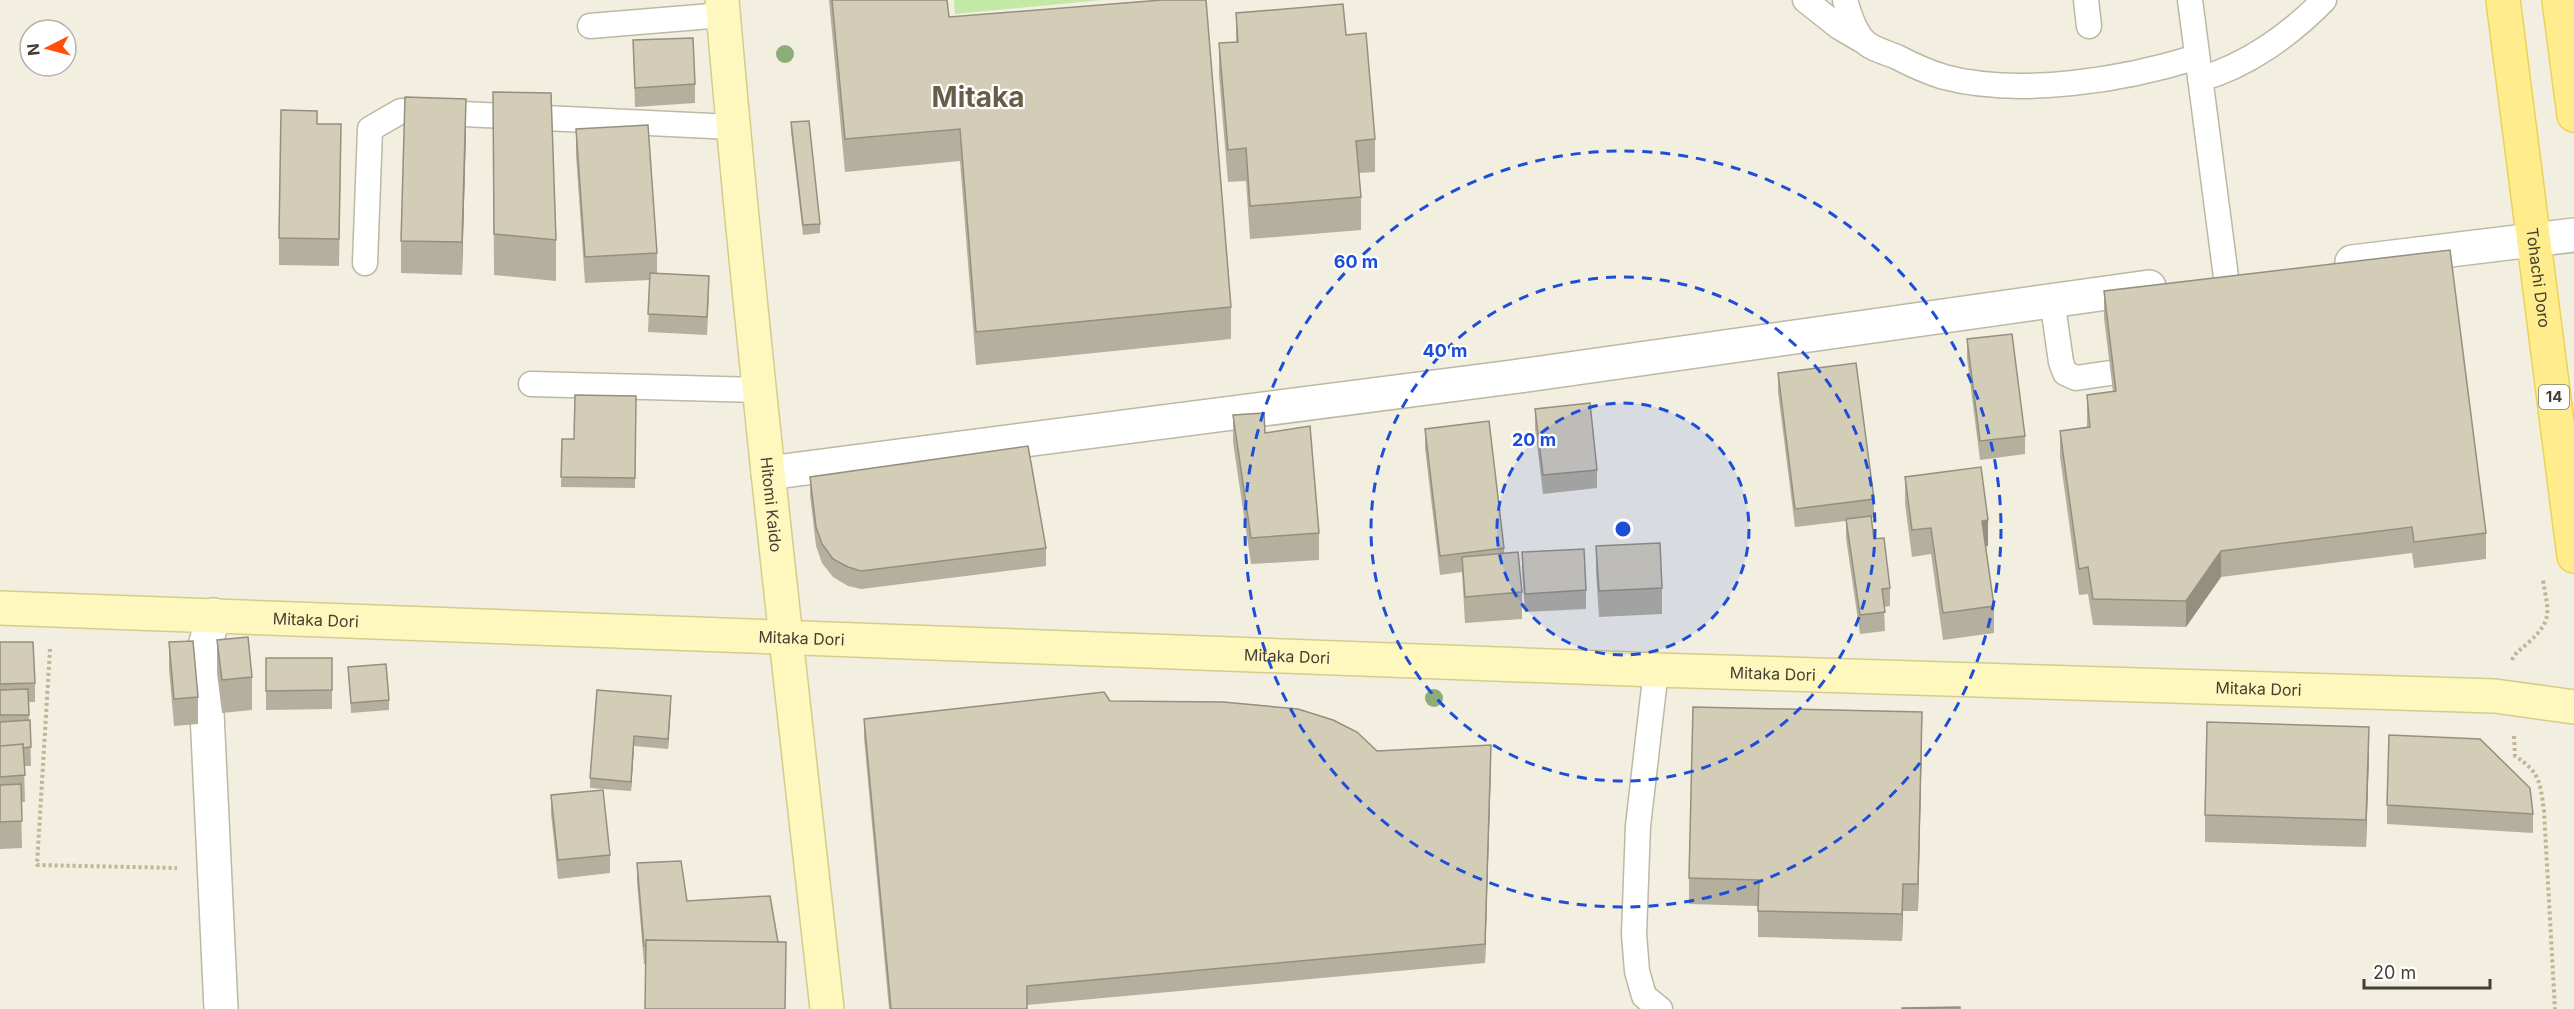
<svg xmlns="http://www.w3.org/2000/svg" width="2574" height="1009" viewBox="0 0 2574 1009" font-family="Inter,sans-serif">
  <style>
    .green { fill: #c2eaa6 }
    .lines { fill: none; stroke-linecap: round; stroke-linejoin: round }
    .lane-casing { stroke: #bdb8a4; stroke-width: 27 }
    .street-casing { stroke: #bdb8a4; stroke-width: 36 }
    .secondary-casing { stroke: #d5cc8c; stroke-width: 36 }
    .primary-casing { stroke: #ecd255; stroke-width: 36 }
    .path { stroke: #c1b693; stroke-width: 4; stroke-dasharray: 3 3; stroke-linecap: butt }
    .lane { stroke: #fff; stroke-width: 24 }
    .street { stroke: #fff; stroke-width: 33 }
    .secondary { stroke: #fff8be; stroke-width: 33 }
    .primary { stroke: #ffed8d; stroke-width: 33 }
    .tree { fill: #8bae78 }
    .wall { fill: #b5af9d }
    .shaded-wall { fill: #948f7f }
    .building { fill: #d3ccb6; stroke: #948f7f; stroke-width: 1.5 }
    .ring { fill: none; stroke: #1d4ed8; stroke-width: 3; stroke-dasharray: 10 8 }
    .labels { text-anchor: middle; stroke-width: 4.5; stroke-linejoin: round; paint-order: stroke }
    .shield { fill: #fff; stroke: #7b7970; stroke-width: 1.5 }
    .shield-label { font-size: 15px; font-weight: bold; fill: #433f32 }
    .street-label { font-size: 16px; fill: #433f32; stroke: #fff }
    .town-label { font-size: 28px; font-weight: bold; fill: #675e48; stroke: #fff }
    .centre { fill: #1d4ed8; stroke: #fff; stroke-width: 3 }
    .ring-label { font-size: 18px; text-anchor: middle; font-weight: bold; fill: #1d4ed8; stroke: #fff; stroke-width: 4.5; stroke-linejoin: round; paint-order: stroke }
  </style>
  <rect width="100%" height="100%" fill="#f2efe1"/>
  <!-- green -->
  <path class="green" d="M954,0H1102L955,14Z"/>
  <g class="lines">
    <defs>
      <path id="lane" d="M1805,0L1839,27L1863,41
        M1845,0C1849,14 1854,31 1864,41C1871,49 1888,53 1897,57C1912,65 1928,72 1944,77C2020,97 2124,80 2197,57
        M2086,0L2089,26
        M2190,0L2226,277
        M590,26L723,15
        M2200,79C2247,66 2291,34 2324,0
        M365,263L370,129L401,111L732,127
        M2052,299L2061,362L2065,373L2076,378L2110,373
        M531,384L759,390
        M1656,670L1638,826L1634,934L1637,971L1644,996L1660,1009"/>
      <path id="street" d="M2352,262L2574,235
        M768,473L1512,377L2149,287
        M214,615L204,649L221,1009"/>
      <g id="secondary">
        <path id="s1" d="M722,0C751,337 790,673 827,1009"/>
        <path id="s2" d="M0,608L1656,670L2495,696L2574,707"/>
      </g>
      <g id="primary">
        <path id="s3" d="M2503,0L2574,556"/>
        <path d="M2559,0L2574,115"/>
      </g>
    </defs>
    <!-- lane casing -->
    <use href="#lane" class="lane-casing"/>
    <!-- street casing -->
    <use href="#street" class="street-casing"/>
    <!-- secondary casing -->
    <use href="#secondary" class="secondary-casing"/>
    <!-- primary casing -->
    <use href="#primary" class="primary-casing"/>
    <!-- path -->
    <path class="path" d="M50,649L37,865L177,868
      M2512,660C2515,652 2522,649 2528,643C2554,619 2548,613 2543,580
      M2514,736L2515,756C2540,772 2540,782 2544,811L2555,1009"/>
    <!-- lane -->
    <use href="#lane" class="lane"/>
    <!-- street -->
    <use href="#street" class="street"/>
    <!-- secondary -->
    <use href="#secondary" class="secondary"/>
    <!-- primary -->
    <use href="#primary" class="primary"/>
  </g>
  <!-- trees -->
  <g class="tree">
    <circle cx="785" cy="54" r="9"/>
    <circle cx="1434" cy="698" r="9"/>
  </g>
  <!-- wall -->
  <path class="wall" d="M829,0H947L949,17L1231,307V339L976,365L960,161L845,172Z
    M1236,13L1346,35L1375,139V172L1359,173L1361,197V230L1250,239L1246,181L1228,182L1219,76V43L1236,42Z
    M633,40L695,84V103L635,107Z
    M493,92L556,240V281L494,275Z
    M791,122L820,224V233L803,235L791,132Z
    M317,124L341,151L339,266L279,265V238Z
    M576,129L657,253V274L709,295L707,335L648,332L650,280L585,283L576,155Z
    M466,132L462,275L401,273V241Z
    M2104,291L2486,533V559L2414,568L2412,553L2221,577L2186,627L2093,625L2088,594L2079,595L2060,457V431L2087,427V395L2113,392L2104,318Z
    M1967,339L2025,436V454L1980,460L1967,358Z
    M1778,373L1874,499V517L1871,518L1874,539L1890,588V606L1884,607L1885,631L1860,634L1846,538V521L1795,527L1778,392Z
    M636,396L635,488L561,487L562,439H574Z
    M1535,409L1597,470V488L1543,494L1535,428Z
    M1233,415L1265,433L1319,533V560L1251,564L1233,442Z
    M1425,429L1504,548V553L1522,592V619L1465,623L1462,572L1440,575L1425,448Z
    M810,477L1046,548V566L861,589L848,586L833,577L822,563L816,546L810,495Z
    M1905,477L1988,546H1986L1994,606V633L1943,640L1931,554L1912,557L1905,504Z
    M1596,546L1662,588V614L1599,617L1596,572Z
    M1522,552L1586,590V609L1525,612L1522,571Z
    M217,640L252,677V710L222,713L217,673Z
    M0,642L35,683V702H29V721L30,720L31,766H24L25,802H21L22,848L0,849Z
    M169,642L198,697V724L174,726L169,669Z
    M266,658H332V709L266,710Z
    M348,667L389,700V710L351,713Z
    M671,696L668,749L634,746L631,791L590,788V778Z
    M1110,701L1377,751L1491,764L1485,963L1027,1005V1009H889L864,738V719Z
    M1922,738L1918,911H1903L1902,941L1758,937V906L1689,904V878Z
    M2369,754L2366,847L2205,842V815Z
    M551,795L610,855V873L558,879L551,814Z
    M2387,805L2533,814V833L2387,824Z
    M681,861L645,964H644L637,882V863Z"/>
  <!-- shaded-wall -->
  <path class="shaded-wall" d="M466,99V132L462,275V242Z
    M1988,520V546L1982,547V521Z
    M2221,551V577L2186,627V601Z
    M671,696V706L668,749V739Z
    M1922,712V738L1918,911V884Z
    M2369,727V754L2366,847V820Z
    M634,736V746L631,791V782Z
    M1491,745V764L1485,963V944Z
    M1903,884V911L1902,941V914Z"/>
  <!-- building -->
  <path class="building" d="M832,0H947L949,17L1162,0H1206L1231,307L976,332L960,129L845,139Z
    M1343,4L1346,35L1366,33L1375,139L1356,141L1361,197L1250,206L1246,148L1228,150L1219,43L1238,42L1236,13Z
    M693,38L695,84L635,88L633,40Z
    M493,92L551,93L556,240L494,234Z
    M405,97L466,99L462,242L401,241Z
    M281,110L317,111V124H341L339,239L279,238Z
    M809,121L820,224L803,225L791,122Z
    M648,125L657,253L585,257L576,129Z
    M2450,250L2486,533L2414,542L2412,527L2221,551L2186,601L2093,599L2088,567L2079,569L2060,431L2090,427L2087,395L2116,391L2104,291Z
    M650,273L709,276L707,317L648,314Z
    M2012,334L2025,436L1980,441L1967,339Z
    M1856,363L1874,499L1795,509L1778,373Z
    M575,395L636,396L635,478L561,477L562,439H574Z
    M1590,403L1597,470L1543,475L1535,409Z
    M1264,413L1265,433L1310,426L1319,533L1251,538L1233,415Z
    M1489,421L1504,548L1440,556L1425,429Z
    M1028,446L1046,548L861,571L848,567L833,559L822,544L816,527L810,477Z
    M1981,467L1988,520L1982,521L1994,606L1943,613L1931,528L1912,530L1905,477Z
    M1871,516L1874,539L1884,538L1890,588L1882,589L1885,612L1860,615L1846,519Z
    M1660,543L1662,588L1599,591L1596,546Z
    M1584,549L1586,590L1525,594L1522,552Z
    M1518,552L1522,592L1465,597L1462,557Z
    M248,637L252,677L222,680L217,640Z
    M193,641L198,697L174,699L169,642Z
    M0,642H33L35,683L0,684Z
    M266,658H332V690L266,691Z
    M386,664L389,700L351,703L348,667Z
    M28,689L29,715H0V690Z
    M597,690L671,696L668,739L634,736L631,782L590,778Z
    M1104,692L1110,701L1223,702L1298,709L1333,720L1357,732L1377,751L1491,745L1485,944L1027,986V1009H891L864,719Z
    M1693,707L1922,712L1918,884H1903L1902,914L1758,911L1759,880L1689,878Z
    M30,720L31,747L23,748V744L0,746V722Z
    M2207,722L2369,727L2366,820L2205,815Z
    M2389,735L2480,739L2530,788L2533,814L2387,805Z
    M23,744L25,775L0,777V746Z
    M21,784L22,821L0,822V785Z
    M603,790L610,855L558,860L551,795Z
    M681,861L687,901L770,896L778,942L646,940V946H644L637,863Z
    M646,940L786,942L785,1009H645Z
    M1960,1007V1009H1902V1008Z"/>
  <!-- distance rings -->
  <circle cx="1623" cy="529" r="126" fill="#1d4ed8" fill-opacity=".12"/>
  <g class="ring">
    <circle cx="1623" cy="529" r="126"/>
    <circle cx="1623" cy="529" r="252"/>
    <circle cx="1623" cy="529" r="378"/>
  </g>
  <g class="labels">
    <!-- shield labels -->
    <rect class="shield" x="2539" y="385" width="30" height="24" rx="4.5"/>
    <g class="shield-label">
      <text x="2554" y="402">14</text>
    </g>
    <!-- street labels -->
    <g class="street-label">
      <text dy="6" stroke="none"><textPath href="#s3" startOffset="280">Tohachi Doro</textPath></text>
      <text dy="6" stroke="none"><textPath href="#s1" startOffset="507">Hitomi Kaido</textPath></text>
      <text dy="6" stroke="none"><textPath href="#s2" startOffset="316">Mitaka Dori</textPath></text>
      <text dy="6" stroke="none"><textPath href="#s2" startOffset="802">Mitaka Dori</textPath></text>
      <text dy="6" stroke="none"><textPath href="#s2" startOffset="1288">Mitaka Dori</textPath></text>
      <text dy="6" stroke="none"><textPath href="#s2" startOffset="1774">Mitaka Dori</textPath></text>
      <text dy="6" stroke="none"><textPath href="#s2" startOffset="2260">Mitaka Dori</textPath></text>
    </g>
    <!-- town labels -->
    <g class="town-label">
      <text x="978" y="107">Mitaka</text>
    </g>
  </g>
  <circle cx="1623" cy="529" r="9" class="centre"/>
  <g class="ring-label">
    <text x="1356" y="268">60 m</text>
    <text x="1445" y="357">40 m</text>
    <text x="1534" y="446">20 m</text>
  </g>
  <!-- north arrow -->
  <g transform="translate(48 48) rotate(264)"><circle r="28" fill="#ffffff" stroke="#b4b2ad" stroke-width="1.5"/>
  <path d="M0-4.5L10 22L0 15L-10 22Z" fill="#ff4f0b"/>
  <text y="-9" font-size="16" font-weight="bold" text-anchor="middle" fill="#433f32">N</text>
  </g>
  <!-- scale -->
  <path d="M2364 979v9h126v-9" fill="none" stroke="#433f32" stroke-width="3"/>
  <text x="2373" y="979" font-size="18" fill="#433f32" stroke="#ffffff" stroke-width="4.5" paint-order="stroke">20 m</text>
</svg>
